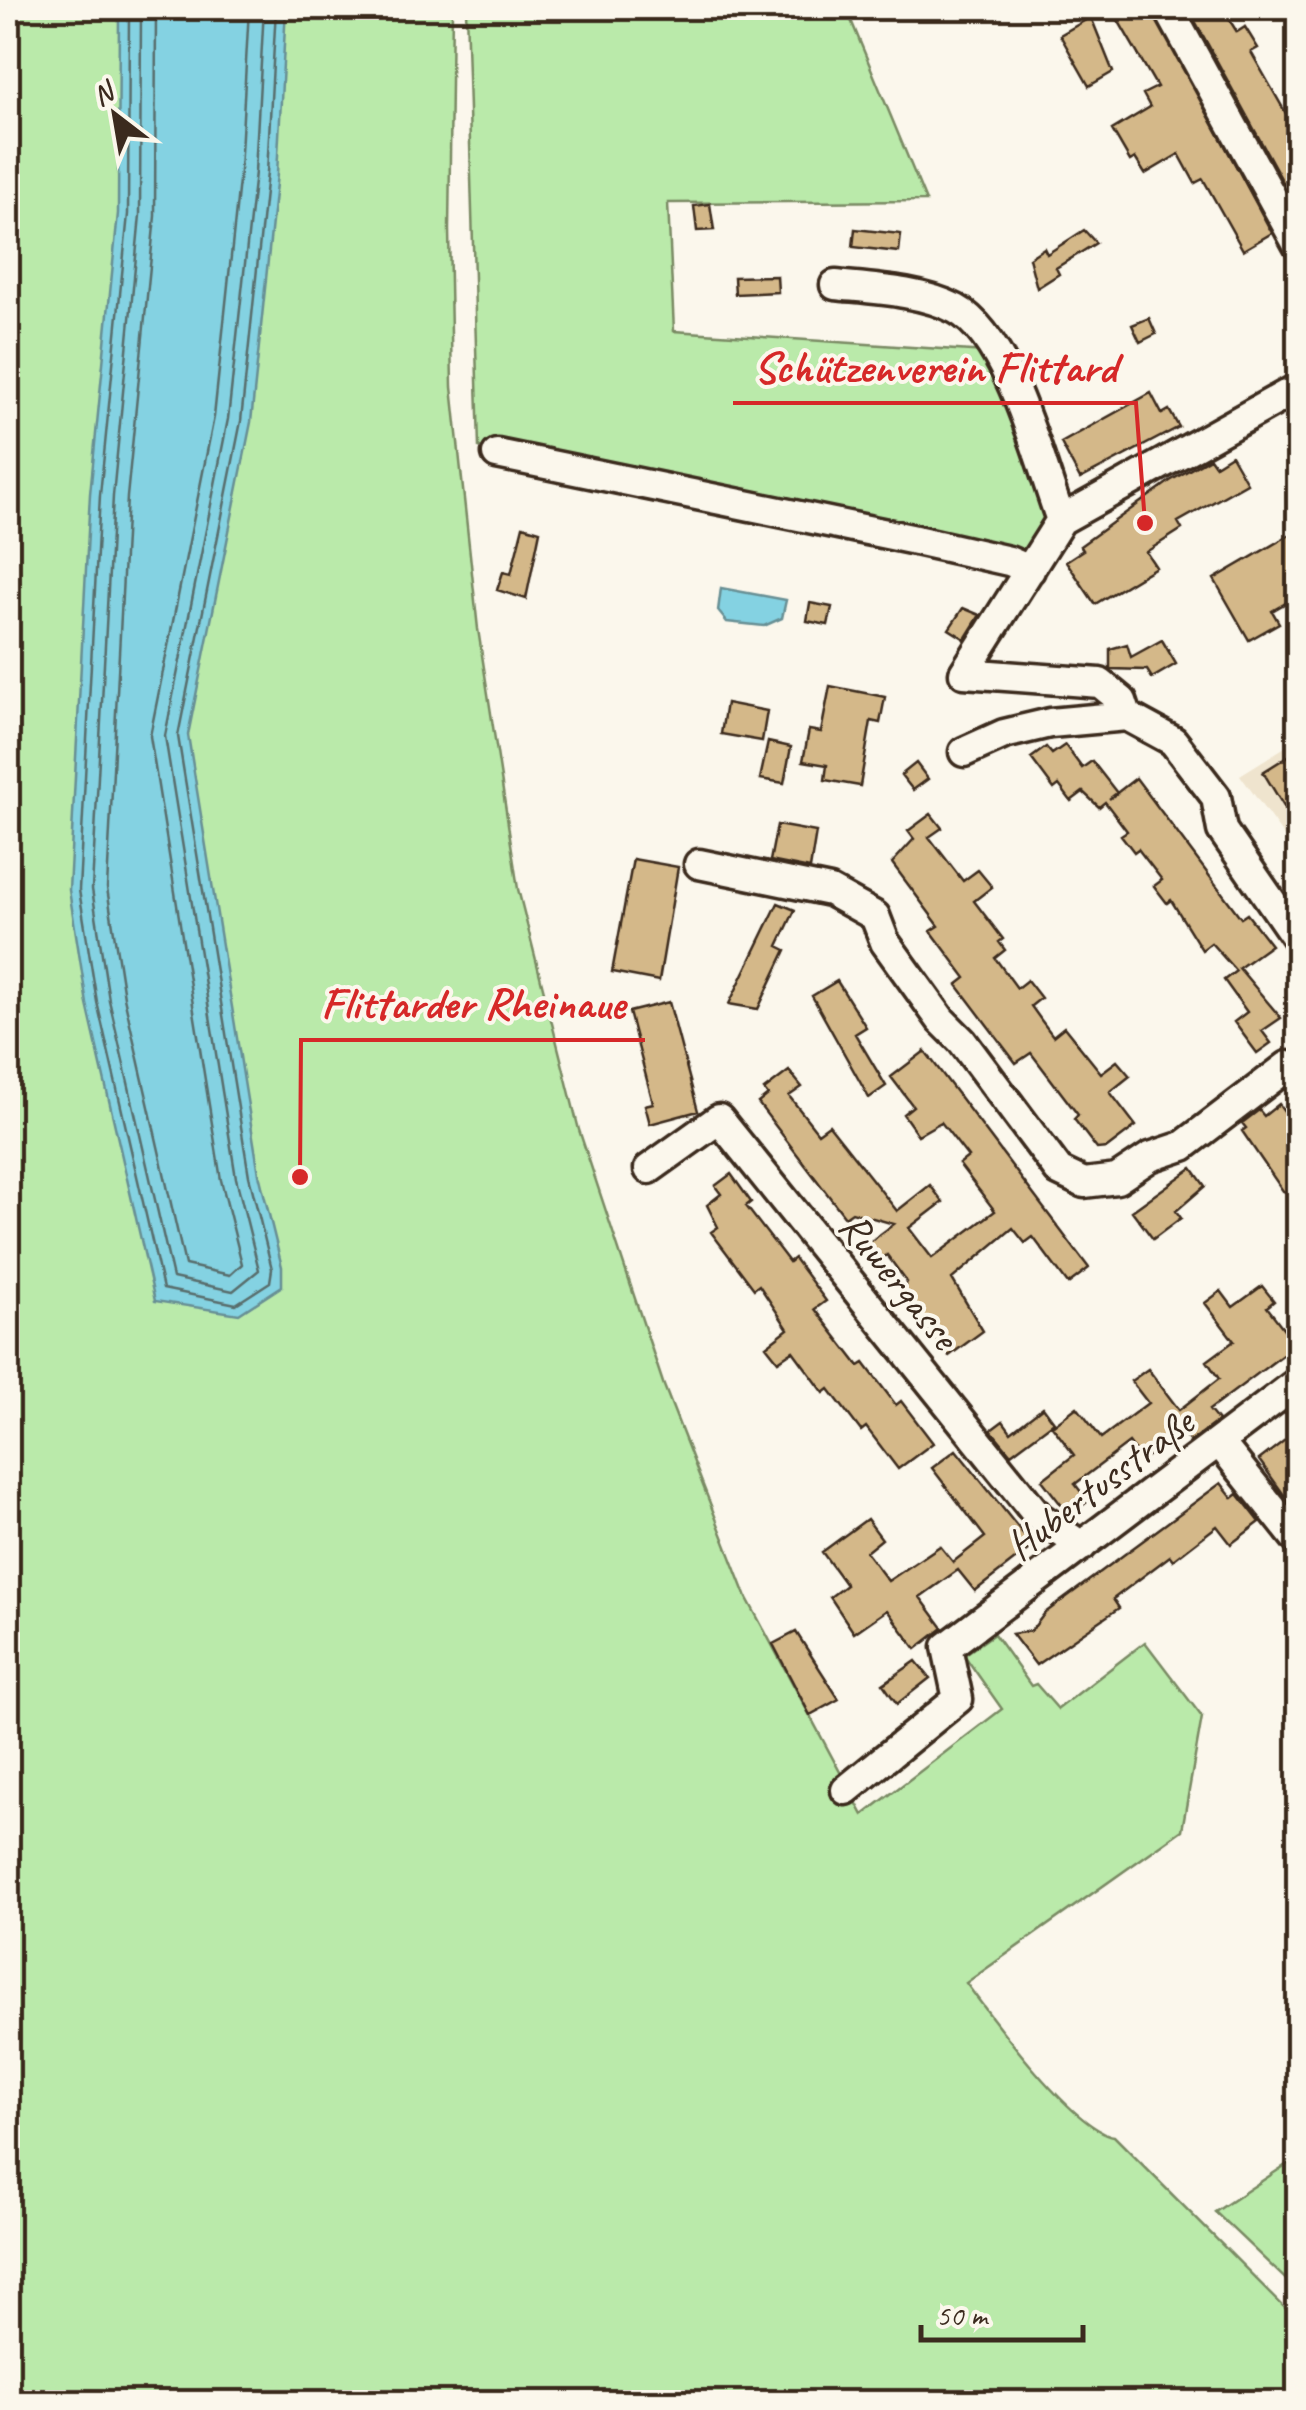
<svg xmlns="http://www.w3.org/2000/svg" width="1306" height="2410" viewBox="0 0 1306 2410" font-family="Caveat,sans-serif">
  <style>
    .built { fill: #efe4ce }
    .green { fill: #baeaaa; stroke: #7a8a64; stroke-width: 2.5 }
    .water { fill: #84d2e2; stroke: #678f94; stroke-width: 2.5 }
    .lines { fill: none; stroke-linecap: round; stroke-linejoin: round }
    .shore { stroke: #586d6c; stroke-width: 2.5 }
    .building { fill: #d4b889; stroke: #3b2a1e; stroke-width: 2.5 }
    .minor-casing { stroke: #3b2a1e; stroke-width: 35 }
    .minor { stroke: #fbf7ec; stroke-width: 28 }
    .labels { text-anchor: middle; stroke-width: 8; stroke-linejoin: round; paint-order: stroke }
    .street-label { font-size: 42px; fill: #3b2a1e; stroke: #fbf7ec }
    .leader { fill: none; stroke: #d62828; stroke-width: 4 }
    .callout-dot { fill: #d62828; stroke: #fbf7ec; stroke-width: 4 }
    .callout-label { font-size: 45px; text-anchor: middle; font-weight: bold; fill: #d62828; stroke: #fbf7ec; stroke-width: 8; stroke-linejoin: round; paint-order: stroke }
  </style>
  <rect width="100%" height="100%" fill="#fbf7ec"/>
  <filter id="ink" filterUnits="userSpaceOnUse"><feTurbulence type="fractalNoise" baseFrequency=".01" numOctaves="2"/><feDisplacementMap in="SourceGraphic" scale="20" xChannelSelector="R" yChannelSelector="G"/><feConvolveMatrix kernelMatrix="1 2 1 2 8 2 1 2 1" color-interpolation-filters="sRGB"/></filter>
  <g filter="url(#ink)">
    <!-- built -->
    <path class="built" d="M1298,739V856L1240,775Z"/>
    <!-- green -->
    <path class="green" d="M8,8H452L449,230L452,387L478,629L518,889L579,1130L663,1383L747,1598L863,1815L1002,1709L964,1655L994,1634L1031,1686L1036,1684L1058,1709L1145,1642L1202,1717L1182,1830L966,1983C992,2018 1073,2129 1114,2136L1298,2321V2402H8Z
      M466,8H846L926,201L668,203L674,331L986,352L1051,508L1022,565L479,447Z
      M1298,2157V2291L1215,2212Z"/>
    <!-- water -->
    <path class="water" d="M119,8H286L277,174L251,422L188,735L259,1174L282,1267V1286L239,1314L155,1301L87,1004L69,890L90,494L118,213Z
      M721,588L786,600L782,618L764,626L727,622L718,611Z"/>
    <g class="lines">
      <!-- shore -->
      <path class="shore" d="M129,8L128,214L100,495L79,890L97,1002L163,1289L236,1304L270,1282L272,1269L249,1176L178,736L241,421L267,173L276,8
        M141,8L140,215L113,496L92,889L109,1000L173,1278L233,1291L259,1270L236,1178L165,736L228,419L255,172L264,8
        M156,8L155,216L127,497L107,888L124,997L185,1265L230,1275L242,1264L221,1180L150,736L214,417L240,171L249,8"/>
    </g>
    <!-- building -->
    <path class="building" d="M1111,8H1151L1272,233L1243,250L1203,179L1195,183L1179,154L1145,174L1135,158L1130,161L1112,130L1150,107L1143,94L1157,87Z
      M1188,8H1222L1237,32L1245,27L1258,48L1251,52L1292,124L1298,119L1295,204Z
      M1091,17L1113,72L1089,86L1060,35Z
      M710,204L714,230L697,231L694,206Z
      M855,229L901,234L899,252L853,247Z
      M1084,230L1096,243L1056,268L1059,274L1037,288L1029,258L1044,248L1047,254Z
      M777,276L778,292L735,294L734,277Z
      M1149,318L1156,334L1140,342L1132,325Z
      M1151,393L1162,414L1169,410L1179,427L1080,479L1061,443Z
      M1231,455L1247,483L1178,522L1182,529L1146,552L1156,567L1095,604L1066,561L1083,550L1080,546L1170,481L1210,458L1215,465Z
      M523,526L540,531L526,599L497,590L503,572L511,574Z
      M1298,530V596L1272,611L1279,623L1249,640L1214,579Z
      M810,603L832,607L828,625L807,621Z
      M963,608L980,615L965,639L949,629Z
      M1162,640L1176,664L1152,678L1147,670L1110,669V649L1127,644L1131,657Z
      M830,686L885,697L880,723L871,721L860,786L825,780L827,765L803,761L809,730L821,732Z
      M726,703L767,711L762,741L721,734Z
      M768,742L791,747L784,783L760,779Z
      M1065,745L1082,768L1092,761L1117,793L1109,799L1136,778L1241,918L1247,914L1271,945L1239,968L1281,1018L1262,1031L1271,1043L1257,1053L1234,1022L1247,1012L1224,980L1236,971L1211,943L1202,950L1171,900L1167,903L1154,886L1162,880L1138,849L1134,852L1121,835L1127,831L1105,802L1099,807L1083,792L1071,801L1059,785L1054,789L1031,758L1046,747L1052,754Z
      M1298,750V830L1263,772Z
      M916,763L928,779L913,790L901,775Z
      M931,814L942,828L929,837L963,881L978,870L992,887L974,901L1003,939L999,942L1005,950L995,958L1017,988L1027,980L1041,998L1031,1006L1041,1020L1053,1036L1064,1027L1101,1073L1117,1061L1130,1076L1110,1092L1136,1126L1107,1148L1097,1149L1074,1119L1078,1115L1031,1053L1016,1063L957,985L966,978L931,931L939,926L892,863L914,839L908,831Z
      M777,825L816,832L810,869L770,861Z
      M633,859L678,867L659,981L612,972Z
      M778,903L795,910L778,946L786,950L758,1009L729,1004Z
      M837,981L866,1027L855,1034L886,1086L869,1098L812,996Z
      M669,1002L698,1111L650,1124L645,1105L653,1103L629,1012Z
      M925,1051L1089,1268L1068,1284L1033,1237L1025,1243L1013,1228L952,1279L983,1331L949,1356L900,1295L907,1282L887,1255L879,1261L867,1244L894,1224L852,1212L845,1217L758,1103L768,1095L764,1090L789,1071L802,1087L789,1096L818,1133L829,1125L897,1211L930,1185L943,1202L909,1228L932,1258L995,1211L959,1164L968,1157L941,1122L918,1135L903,1114L913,1106L891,1077Z
      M1279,1104L1298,1130V1196L1283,1191L1242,1131L1246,1128L1242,1123L1259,1110L1264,1116Z
      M1192,1168L1205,1186L1176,1211L1181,1218L1153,1239L1132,1211Z
      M731,1174L751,1202L746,1206L789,1262L794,1258L826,1301L815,1309L859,1366L864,1363L896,1405L901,1401L933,1443L898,1469L866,1427L861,1431L829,1389L824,1393L793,1351L778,1361L766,1346L788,1329L759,1285L754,1289L711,1232L718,1227L707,1205L721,1194L715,1186Z
      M1262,1286L1274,1301L1267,1307L1296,1345L1209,1410L1218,1421L1190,1442L1182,1432L1142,1460L1129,1443L1075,1484L1088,1501L1070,1516L1042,1480L1074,1455L1052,1426L1077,1407L1101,1438L1148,1403L1131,1381L1148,1369L1179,1410L1219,1379L1207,1361L1234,1341L1205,1303L1221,1291L1233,1307Z
      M1043,1407L1054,1422L1011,1454L991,1430L1003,1421L1011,1432Z
      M1298,1430V1502L1292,1506L1259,1460Z
      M956,1450L1033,1546L975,1591L958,1570L920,1597L943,1628L916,1649L887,1610L854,1633L830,1597L846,1585L822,1552L867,1519L882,1539L866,1552L888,1581L940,1546L953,1562L985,1537L932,1468Z
      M1221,1483L1233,1498L1238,1494L1260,1522L1231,1544L1217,1526L1173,1560L1170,1556L1113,1599L1119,1608L1036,1665L1012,1634L1031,1631L1045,1613Z
      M796,1632L839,1699L810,1715L773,1644Z
      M916,1661L930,1678L897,1704L883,1684Z"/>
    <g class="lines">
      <defs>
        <path id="minor" d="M1168,8L1298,245
          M835,285C873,289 921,291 956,309C1010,338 1040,464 1061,520
          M497,454L911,539L1009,561L1030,570
          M1127,716L1122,701L1100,683L964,673L1061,520L1298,388
          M964,752L1004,734L1050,723L1127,716L1173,741L1216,797L1222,830L1298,940
          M699,864L830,891L875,916L885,942L941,1020L962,1041L1059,1171L1084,1183L1117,1179L1150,1157L1183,1146L1288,1066L1298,1080
          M649,1169L719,1119L1039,1517L1082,1546
          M1219,1442L1298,1541
          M846,1790L958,1699L947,1647L1298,1382"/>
      </defs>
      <!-- minor casing -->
      <use href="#minor" class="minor-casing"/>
      <!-- minor -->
      <use href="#minor" class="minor"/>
    </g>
  </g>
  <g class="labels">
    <!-- street labels -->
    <g class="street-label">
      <text transform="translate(900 1280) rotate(51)" y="15">Ruwergasse</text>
      <text transform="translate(1099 1483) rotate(-37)" y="15">Hubertusstraße</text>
    </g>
  </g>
  <!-- callouts -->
  <path class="leader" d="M1145 523L1136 403H733M300 1177L301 1040H645"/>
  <g class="callout-dot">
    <circle cx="1145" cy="523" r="10"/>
    <circle cx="300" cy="1177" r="10"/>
  </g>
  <g class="callout-label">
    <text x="935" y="382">Schützenverein Flittard</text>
    <text x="473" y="1018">Flittarder Rheinaue</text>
  </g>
  <!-- margin -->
  <rect width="1306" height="2410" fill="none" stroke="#fbf7ec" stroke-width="40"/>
  <rect x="20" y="20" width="1266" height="2370" fill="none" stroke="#3b2a1e" stroke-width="4" filter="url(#ink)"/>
  <!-- north arrow -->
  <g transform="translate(115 115) rotate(329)" stroke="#fbf7ec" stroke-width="8" paint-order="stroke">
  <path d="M0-8L18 38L0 25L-18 38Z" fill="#3b2a1e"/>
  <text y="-15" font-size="28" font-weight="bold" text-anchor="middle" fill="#3b2a1e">N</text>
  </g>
  <!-- scale -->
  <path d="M921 2325v15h162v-15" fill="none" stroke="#3b2a1e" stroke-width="5"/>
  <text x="936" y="2325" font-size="30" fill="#3b2a1e" stroke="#fbf7ec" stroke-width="8" paint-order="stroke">50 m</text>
</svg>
